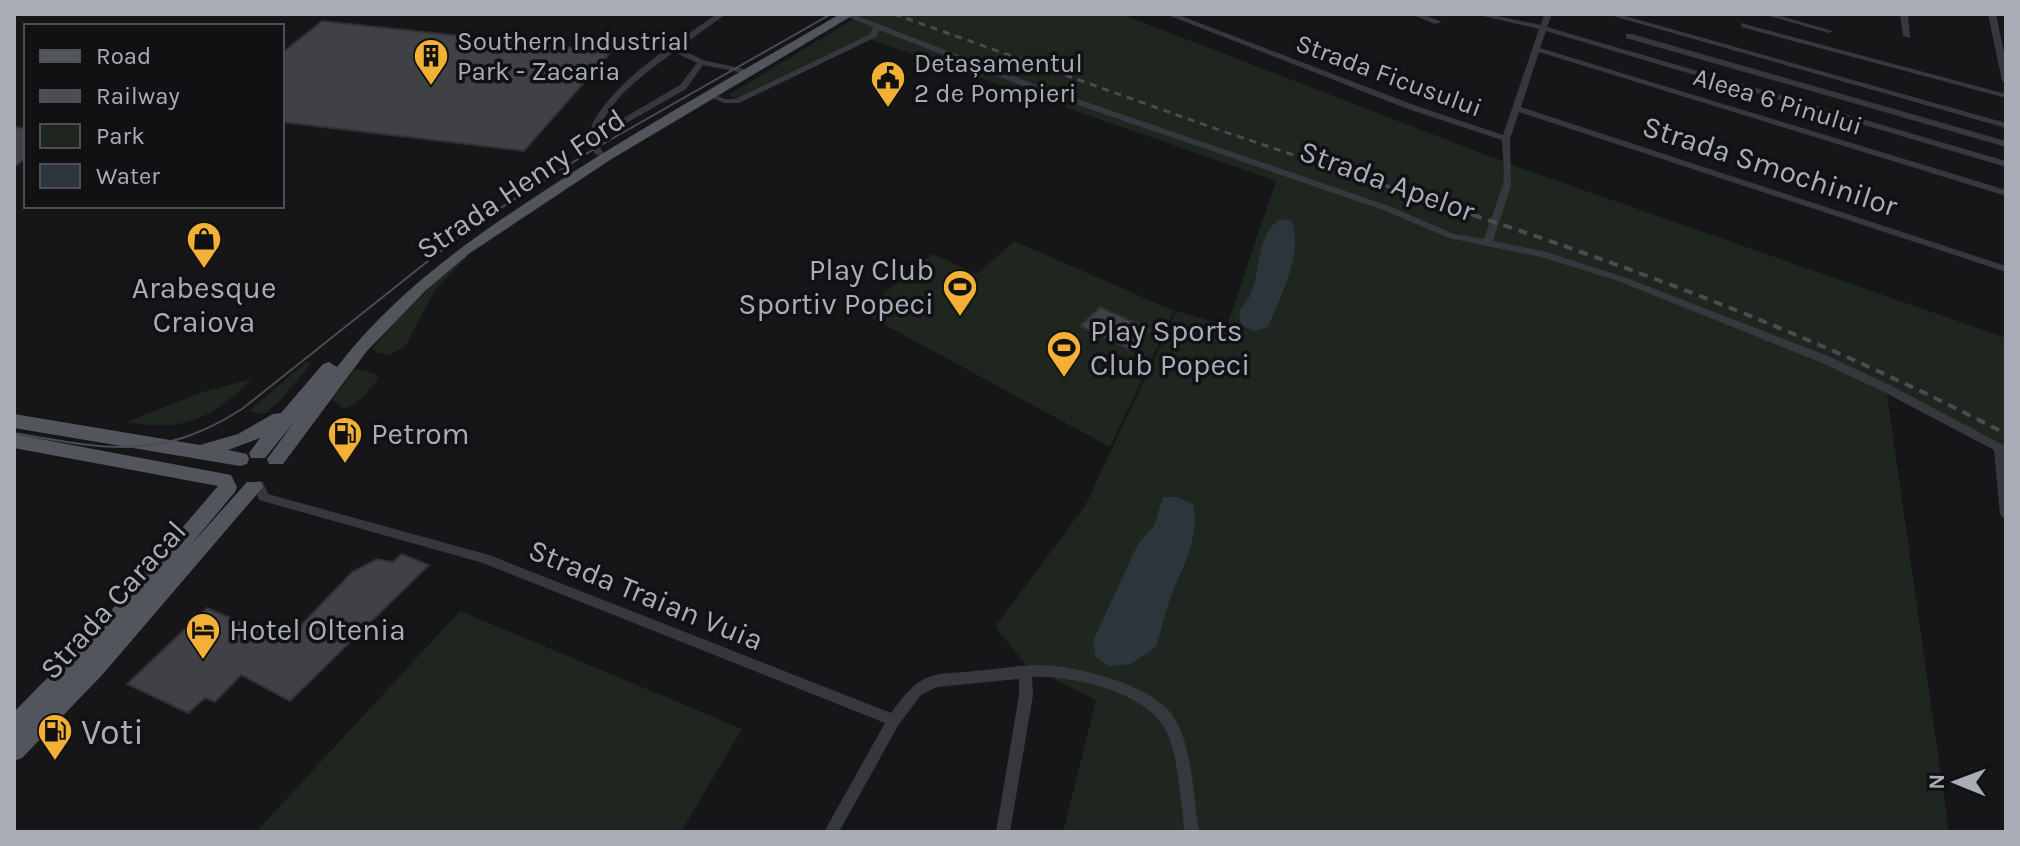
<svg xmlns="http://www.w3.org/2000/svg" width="2020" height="846" viewBox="0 0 2020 846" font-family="Karla,sans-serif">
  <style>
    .green { fill: #1e261f }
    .water { fill: #2c353c }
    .building { fill: #404145; stroke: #303034; stroke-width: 2 }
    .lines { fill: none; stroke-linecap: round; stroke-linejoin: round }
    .minor { fill: #37383d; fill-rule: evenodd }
    .primary { fill: #53555c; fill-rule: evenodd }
    .tram { stroke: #4a4c52; stroke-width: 2 }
    .rail-far1 { stroke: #4a4c52; stroke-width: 3; stroke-dasharray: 7 6; stroke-linecap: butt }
    .rail { stroke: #4a4c52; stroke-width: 4; stroke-dasharray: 9 7; stroke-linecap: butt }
    .labels { text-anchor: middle; stroke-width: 7; stroke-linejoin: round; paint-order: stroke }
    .far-poi-label { font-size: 26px; fill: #a8adb8; stroke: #111113; text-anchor: start }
    .far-street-label { font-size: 26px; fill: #a8adb8; stroke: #111113 }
    .street-label { font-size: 30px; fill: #a8adb8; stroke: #111113 }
    .poi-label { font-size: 30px; fill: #a8adb8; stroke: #111113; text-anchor: start }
    .near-poi-label { font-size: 36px; fill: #a8adb8; stroke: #111113; text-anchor: start }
  </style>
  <rect width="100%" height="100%" fill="#161618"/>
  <!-- green -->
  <path class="green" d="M862,14H1121L1512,165L2006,338V447L1886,387L1949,832H1063L1096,700L1026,665L995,627L1086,504L1177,311L1227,326L1276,181L863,37L736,98L728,95Z
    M1014,241L1174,311L1110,447L861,312L933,254L977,274Z
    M466,255L467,257L434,291L405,347L389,355L375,352L373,348C400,313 432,284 466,255Z
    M306,362L311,364L278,403L264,414L249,411Z
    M355,369L373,373L378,377C373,389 356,405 344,409L332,400Z
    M252,379C210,420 184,432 126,422L203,392Z
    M460,611L742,729L681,832H256Z"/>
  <!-- water -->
  <path class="water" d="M1280,219L1292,221C1303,255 1281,295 1268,327L1254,331L1241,325L1239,312C1242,307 1247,301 1250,296C1261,271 1256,235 1280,219Z
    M1163,497H1177L1193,504C1200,540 1182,567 1170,599C1164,615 1161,631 1156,647L1131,664L1109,666L1096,657L1093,641L1138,544L1154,526Z"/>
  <!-- building -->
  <path class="building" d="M322,21L611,52L524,151L282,122V53Z
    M14,127L26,128V158L14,167Z
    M1100,307L1143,326L1150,330L1131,350L1080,326Z
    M402,554L429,565L290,701L241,675L215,702L205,698L188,713L127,684L207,608L286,641L352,572L377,559L393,562Z"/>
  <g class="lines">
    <!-- minor -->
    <path class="minor" d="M717,14H726L679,48L703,60L744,69V73L703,65L686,89L597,140L603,153L602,155H596L587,140C590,132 592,123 596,117C625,73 675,43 717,14ZM674,52L697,63L680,85L598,133C609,98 646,73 674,52Z
      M841,14H852L1037,85L1389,206L1454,234L1484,239L1503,185L1504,174L1502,140L1408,109L1165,14H1176L1414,105L1503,135L1539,29L1474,14H1488L1541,25L1544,14H1552L1547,27L2006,161V167L1546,31L1540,48L2006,190V196L1539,52L1521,107L2006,266V272L1519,112L1510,139L1511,185L1493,241L1546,252L1624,277L1828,356L1892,386L2003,445L2006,447V519L2002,517L2000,514L1994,450L1884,392L1820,362L1618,281L1541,257L1449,238L1383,210L1031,89L879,30L876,37L739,103H724L706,95L710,93L725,99H735L870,34L873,27Z
      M1411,14H1422L1442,22L1435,24Z
      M1606,14H1618L2006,123V128Z
      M1762,14H1774L1833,31L1829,33Z
      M1900,14H1908L1910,38L1903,36Z
      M1988,14H1996L2006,63V83L2002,81Z
      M1741,23L2006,94V98L1741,27Z
      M1626,34H1632L2006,141V147L1626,38Z
      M259,481L263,482L268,494L489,555L891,713C903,697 912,683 931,676C944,672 961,673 974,671C996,669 1019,665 1041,665C1076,666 1149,684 1171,713C1193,743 1193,796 1199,832H1185C1180,803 1179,754 1165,729C1146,692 1070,675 1032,677L1033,695L1010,832H996L1019,695V679L937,687L921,695L899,724L839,832H824L885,723L483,563L259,500L253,485L255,482Z"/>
    <!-- primary -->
    <path class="primary" d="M840,14H855L610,160L470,253L425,291L367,351L283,464H269L267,459L295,421L265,458H251L249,453L260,438L228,450L247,454L249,459L247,464L240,466L14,428V414L200,445L238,434L273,414L281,413L323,364L329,362L337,367C394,293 466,242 544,191C640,128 741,72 840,14Z
      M14,434L231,475L237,487L235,492L189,547L247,482H261L263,487L103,674L22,758L14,761V712L98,626L218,486L14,448Z"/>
    <!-- tram -->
    <path class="tram" d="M14,433C105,449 159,462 242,409L472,226L594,149L831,14"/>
    <!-- rail-far1 -->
    <path class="rail-far1" d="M894,14L1222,131L1479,217"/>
    <!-- rail -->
    <path class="rail" d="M1473,215C1657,276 1835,344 2006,434"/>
  </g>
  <!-- icons -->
  <defs>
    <symbol id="building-pin" viewBox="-11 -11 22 30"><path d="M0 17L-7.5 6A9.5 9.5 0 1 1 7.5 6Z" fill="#f2b134" stroke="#111113"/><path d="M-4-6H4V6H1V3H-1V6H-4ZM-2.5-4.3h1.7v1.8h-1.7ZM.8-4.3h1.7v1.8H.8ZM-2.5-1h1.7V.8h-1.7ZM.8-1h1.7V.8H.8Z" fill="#111"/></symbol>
    <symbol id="civic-pin" viewBox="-11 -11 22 30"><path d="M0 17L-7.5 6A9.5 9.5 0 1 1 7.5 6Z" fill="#f2b134" stroke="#111113"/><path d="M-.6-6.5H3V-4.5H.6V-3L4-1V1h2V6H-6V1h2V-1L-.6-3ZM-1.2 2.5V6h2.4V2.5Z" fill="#111"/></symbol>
    <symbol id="shop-pin" viewBox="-11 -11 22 30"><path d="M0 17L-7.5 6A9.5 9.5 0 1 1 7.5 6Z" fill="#f2b134" stroke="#111113"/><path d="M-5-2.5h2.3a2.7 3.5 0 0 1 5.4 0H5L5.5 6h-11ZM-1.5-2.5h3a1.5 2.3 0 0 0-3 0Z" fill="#111"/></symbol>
    <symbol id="stadium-pin" viewBox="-11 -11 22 30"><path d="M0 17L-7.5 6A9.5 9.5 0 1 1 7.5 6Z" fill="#f2b134" stroke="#111113"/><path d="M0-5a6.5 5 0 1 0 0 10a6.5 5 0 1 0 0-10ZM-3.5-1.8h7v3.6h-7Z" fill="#111"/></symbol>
    <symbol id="fuel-pin" viewBox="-11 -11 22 30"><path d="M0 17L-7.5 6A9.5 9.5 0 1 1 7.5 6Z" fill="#f2b134" stroke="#111113"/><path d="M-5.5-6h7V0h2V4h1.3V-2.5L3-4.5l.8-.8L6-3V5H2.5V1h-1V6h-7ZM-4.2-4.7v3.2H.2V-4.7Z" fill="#111"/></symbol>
    <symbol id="hotel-pin" viewBox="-11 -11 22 30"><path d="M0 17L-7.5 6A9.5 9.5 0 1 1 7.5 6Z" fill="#f2b134" stroke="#111113"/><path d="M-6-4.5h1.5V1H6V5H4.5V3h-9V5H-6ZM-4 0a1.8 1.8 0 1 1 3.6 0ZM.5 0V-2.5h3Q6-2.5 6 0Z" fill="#111"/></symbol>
  </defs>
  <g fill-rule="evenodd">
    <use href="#building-pin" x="411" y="36" width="40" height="54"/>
    <use href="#civic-pin" x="868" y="58" width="40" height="54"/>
    <use href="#shop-pin" x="184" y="219" width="40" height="54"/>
    <use href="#stadium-pin" x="940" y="267" width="40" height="54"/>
    <use href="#stadium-pin" x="1044" y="328" width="40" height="54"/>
    <use href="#fuel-pin" x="325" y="414" width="40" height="54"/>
    <use href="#hotel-pin" x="183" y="610" width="40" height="54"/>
    <use href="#fuel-pin" x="35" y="711" width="40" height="54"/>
  </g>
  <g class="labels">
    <!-- far-poi labels -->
    <g class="far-poi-label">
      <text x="457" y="50">Southern Industrial<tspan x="457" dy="30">Park - Zacaria</tspan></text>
      <text x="914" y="72">Detașamentul<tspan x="914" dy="30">2 de Pompieri</tspan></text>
    </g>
    <!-- far-street labels -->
    <g class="far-street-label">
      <text transform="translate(1389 75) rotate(20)" y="9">Strada Ficusului</text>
      <text transform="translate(1778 101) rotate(17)" y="9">Aleea 6 Pinului</text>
    </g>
    <!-- street labels -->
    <g class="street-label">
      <text transform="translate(1770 166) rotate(18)" y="10">Strada Smochinilor</text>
      <text transform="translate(1387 181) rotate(20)" y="10">Strada Apelor</text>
      <text transform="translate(521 184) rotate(-34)" y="10">Strada Henry Ford</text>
      <text transform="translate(646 595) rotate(22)" y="10">Strada Traian Vuia</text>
      <text transform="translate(113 600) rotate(-48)" y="10">Strada Caracal</text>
    </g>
    <!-- poi labels -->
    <g class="poi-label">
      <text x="934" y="280" text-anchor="end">Play Club<tspan x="934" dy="34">Sportiv Popeci</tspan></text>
      <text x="204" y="298" text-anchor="middle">Arabesque<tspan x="204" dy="34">Craiova</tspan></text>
      <text x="1090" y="341">Play Sports<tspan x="1090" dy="34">Club Popeci</tspan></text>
      <text x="371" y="444">Petrom</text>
      <text x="229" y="640">Hotel Oltenia</text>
    </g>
    <!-- near-poi labels -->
    <g class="near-poi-label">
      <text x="81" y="744">Voti</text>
    </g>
  </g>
  <!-- border -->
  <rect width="2020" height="846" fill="none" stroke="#a8adb8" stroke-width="32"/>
  <!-- legend -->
  <rect x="24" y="24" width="260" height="184" fill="#111113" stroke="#4d4f55" stroke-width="2"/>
  <rect x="40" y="50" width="40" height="12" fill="#53555c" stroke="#4d4f55" stroke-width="2"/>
  <text x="96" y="64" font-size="24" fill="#a8adb8">Road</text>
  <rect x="40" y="90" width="40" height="12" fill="#4a4c52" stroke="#4d4f55" stroke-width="2"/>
  <text x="96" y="104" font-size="24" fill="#a8adb8">Railway</text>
  <rect x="40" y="124" width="40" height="24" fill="#1e261f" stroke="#4d4f55" stroke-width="2"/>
  <text x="96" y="144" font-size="24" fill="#a8adb8">Park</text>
  <rect x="40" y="164" width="40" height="24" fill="#2c353c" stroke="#4d4f55" stroke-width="2"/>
  <text x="96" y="184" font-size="24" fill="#a8adb8">Water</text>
  <!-- north arrow -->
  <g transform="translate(1956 782) rotate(271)" stroke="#111113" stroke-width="6" paint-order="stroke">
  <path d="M0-6L14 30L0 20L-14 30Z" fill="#a8adb8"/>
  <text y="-12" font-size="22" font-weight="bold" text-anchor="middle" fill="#a8adb8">N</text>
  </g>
</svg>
